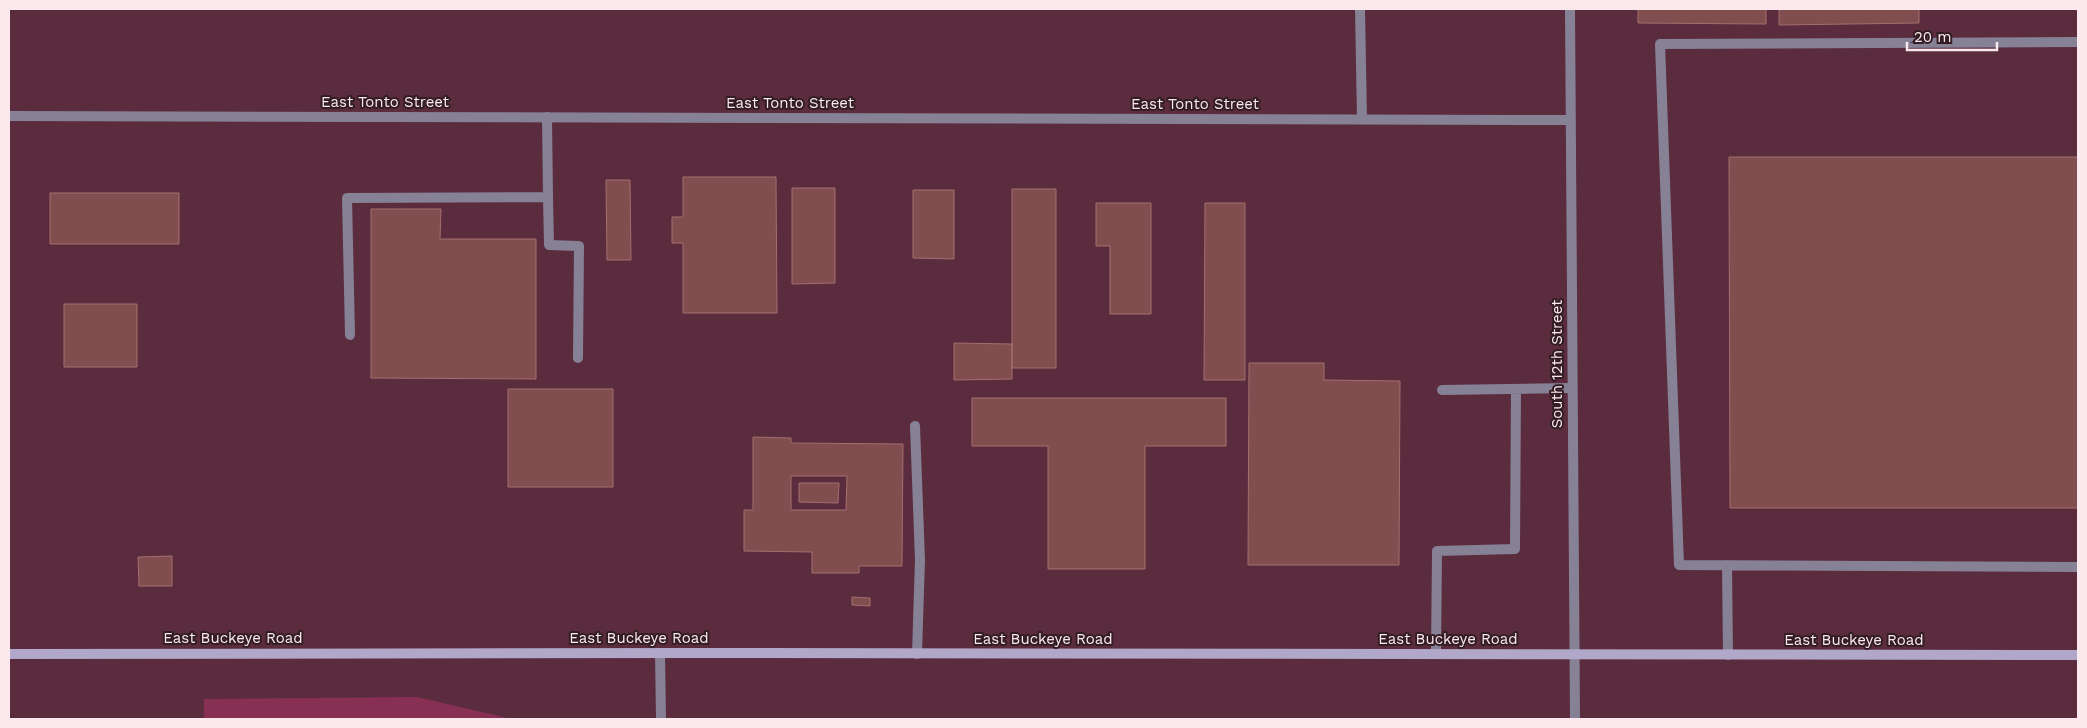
<svg xmlns="http://www.w3.org/2000/svg" width="2087" height="728" viewBox="0 0 2087 728" font-family="'Work Sans',sans-serif">
  <style>
    .green { fill: #883053 }
    .building { fill: #814e4f; stroke: #a56e6f; fill-rule: evenodd }
    .lines { fill: none; stroke-linecap: round; stroke-linejoin: round }
    .lane { stroke: #878196; stroke-width: 10 }
    .street { stroke: #878196; stroke-width: 10 }
    .secondary { stroke: #b1a7c8; stroke-width: 10 }
    .labels { text-anchor: middle; stroke-width: 4; stroke-linejoin: round; paint-order: stroke }
    .street-label { font-size: 15px; fill: #fbe9ee; stroke: #321d24 }
  </style>
  <rect width="100%" height="100%" fill="#5a2c3d"/>
  <!-- green -->
  <path class="green" d="M417,697L512,719H204V699Z"/>
  <!-- building -->
  <path class="building" d="M1638,9H1766V24L1638,23Z
    M1779,9H1919V23L1779,25Z
    M1729,157H2078V508H1730Z
    M683,177H776L777,313H683V243H672V217H683Z
    M606,180H630L631,260H607Z
    M792,188H835V283L792,284Z
    M1012,189H1056V368H1012Z
    M913,190H954V259L913,258Z
    M50,193H179V244H50Z
    M1096,203H1151V314H1110V246H1096Z
    M1205,203H1245V380H1204Z
    M371,209H441L440,239H536V379L371,378Z
    M64,304H137V367H64Z
    M954,343L1012,344V379L954,380Z
    M1249,363H1324V380L1400,381L1399,565H1248Z
    M508,389H613V487H508Z
    M972,398H1226V446H1145V569H1048V446H972Z
    M753,437L791,438V443L903,444L902,566H859V573H812V552L744,551V510H753ZM791,476H847L846,510H791Z
    M799,483H839L838,503L799,502Z
    M172,556V586H139L138,557Z
    M852,597L870,598V606L852,605Z"/>
  <g class="lines">
    <!-- lane -->
    <path class="lane" d="M1360,9L1362,119
      M2078,42L1660,44L1679,565L2078,567
      M548,197L549,245L579,246L578,358
      M350,335L347,198L548,197L547,117
      M1442,390L1572,388
      M915,426L920,560L917,654
      M1727,565L1728,655
      M1436,654L1437,551L1515,549L1516,389"/>
    <!-- street -->
    <path class="street" d="M1570,9L1575,719
      M9,116L1571,120
      M660,653L661,719"/>
    <!-- secondary -->
    <path class="secondary" d="M9,654L688,653L2078,655"/>
  </g>
  <g class="labels">
    <!-- street labels -->
    <g class="street-label">
      <text x="385" y="107">East Tonto Street</text>
      <text x="790" y="108">East Tonto Street</text>
      <text x="1195" y="109">East Tonto Street</text>
      <text transform="translate(1557 364) rotate(-90)" y="5">South 12th Street</text>
      <text x="233" y="643">East Buckeye Road</text>
      <text x="639" y="643">East Buckeye Road</text>
      <text x="1043" y="644">East Buckeye Road</text>
      <text x="1448" y="644">East Buckeye Road</text>
      <text x="1854" y="645">East Buckeye Road</text>
    </g>
  </g>
  <!-- border -->
  <rect width="2087" height="728" fill="none" stroke="#fbe9ee" stroke-width="20"/>
  <!-- scale -->
  <path d="M1907 42v8h90v-8" fill="none" stroke="#fbe9ee" stroke-width="2.5"/>
  <text x="1914" y="42" font-size="15" fill="#fbe9ee" stroke="#321d24" stroke-width="4" paint-order="stroke">20 m</text>
</svg>
